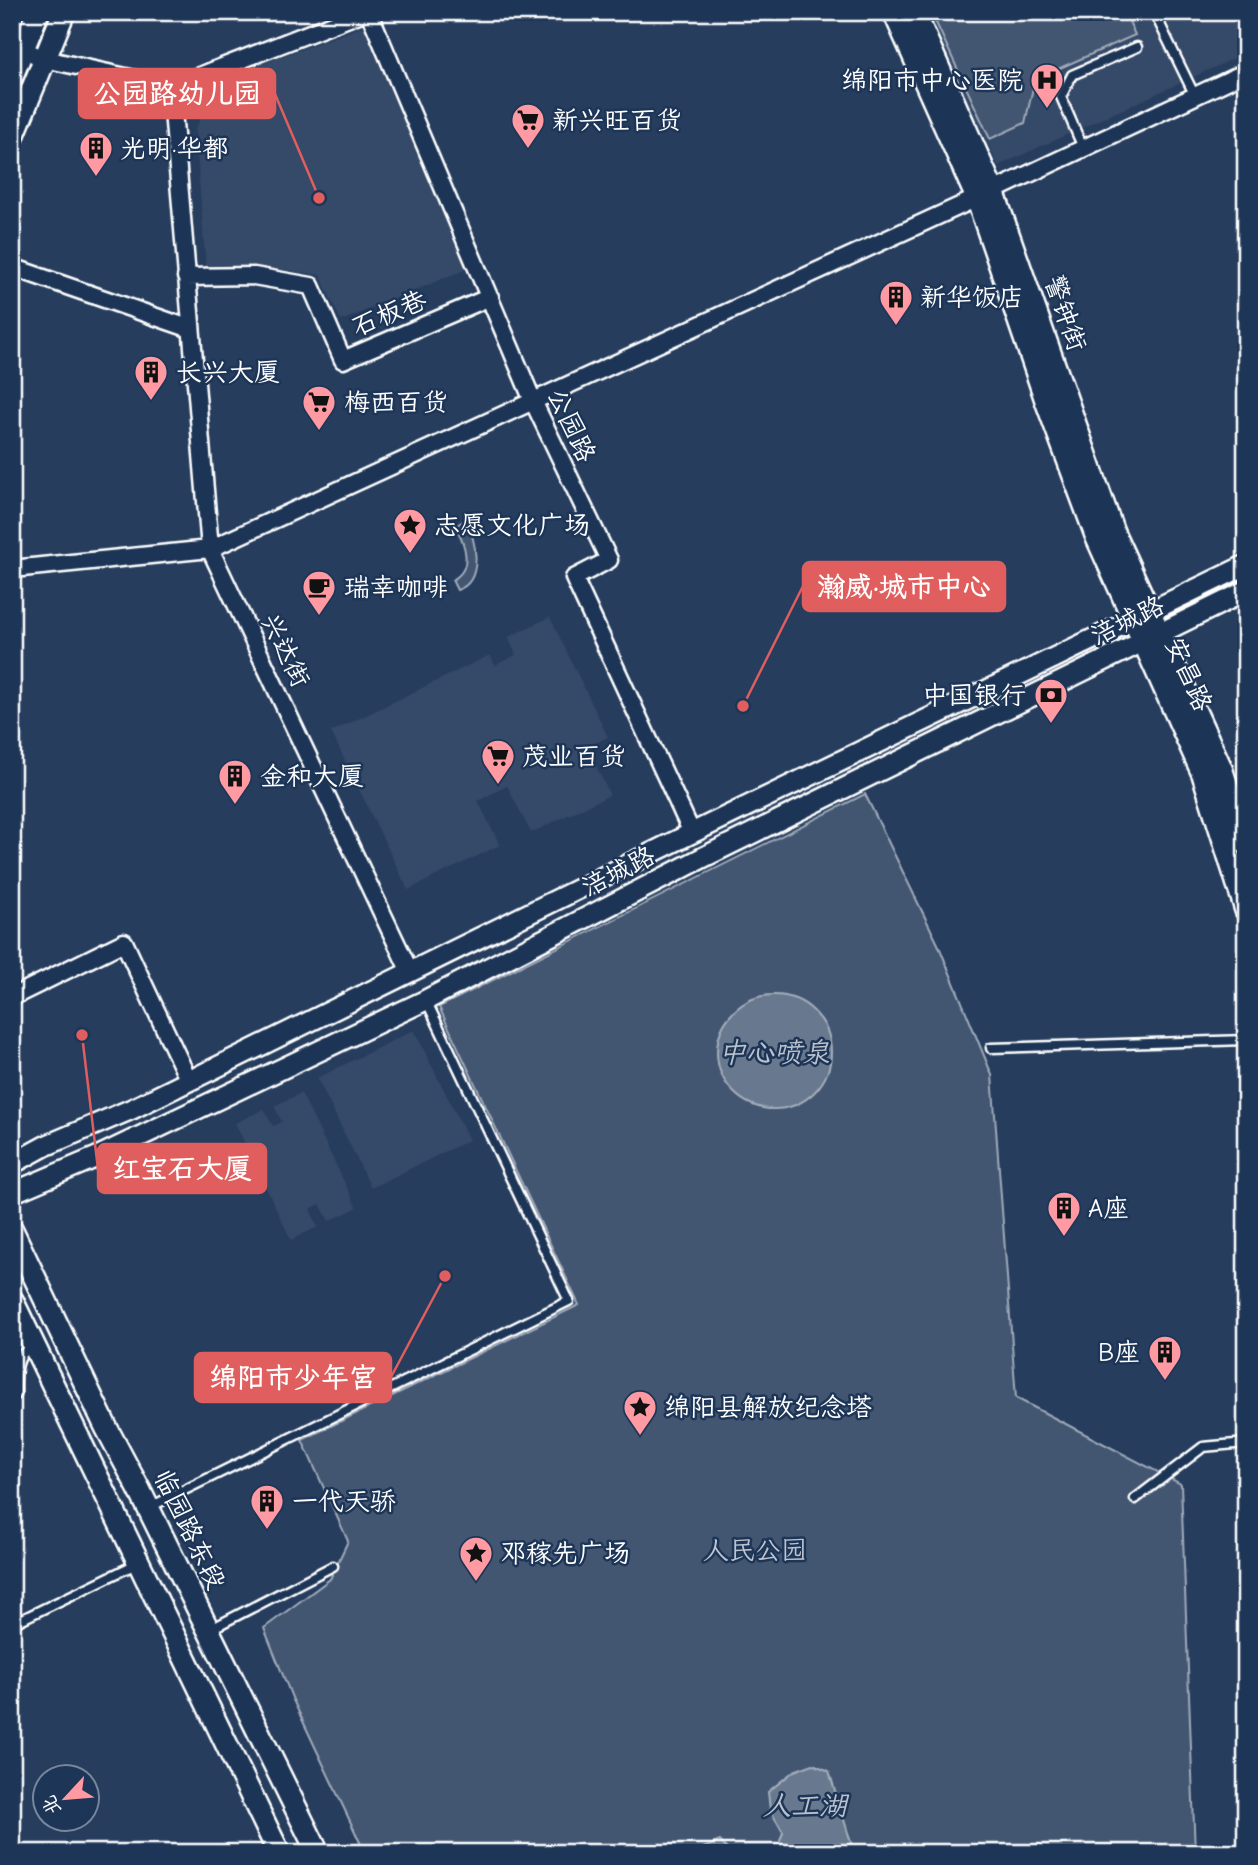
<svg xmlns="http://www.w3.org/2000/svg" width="1258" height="1865" viewBox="0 0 1258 1865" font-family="'Comic Neue','LXGW WenKai TC',sans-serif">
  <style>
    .built { fill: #344a68 }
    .green { fill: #425672; stroke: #a0aab8; stroke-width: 2 }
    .water { fill: #67788e; stroke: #a4aebb; stroke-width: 2 }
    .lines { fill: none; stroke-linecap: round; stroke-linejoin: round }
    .service-casing { stroke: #fff; stroke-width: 13 }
    .minor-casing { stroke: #fff; stroke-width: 21 }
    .tertiary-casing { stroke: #fff; stroke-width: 24 }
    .secondary-casing { stroke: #fff; stroke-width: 26 }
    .service { stroke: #1d3557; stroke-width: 8 }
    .minor { stroke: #1d3557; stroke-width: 16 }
    .tertiary { stroke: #1d3557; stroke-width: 19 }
    .secondary { stroke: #1d3557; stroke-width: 21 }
    .labels { text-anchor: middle; stroke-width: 5; stroke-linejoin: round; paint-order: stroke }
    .poi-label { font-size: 26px; fill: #fff; stroke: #1d3557; text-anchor: start }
    .street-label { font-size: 26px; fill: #fff; stroke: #1d3557 }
    .park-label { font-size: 26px; fill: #bdc4ce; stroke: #1d3557 }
    .water-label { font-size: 28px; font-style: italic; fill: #bbc2cc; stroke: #1d3557 }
    .leader { fill: none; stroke: #e05e5e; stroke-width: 2.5 }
    .callout-dot { fill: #e05e5e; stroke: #1d3557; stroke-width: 2.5 }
    .callout { fill: #e05e5e; stroke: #e05e5e; stroke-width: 2.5 }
    .callout-label { font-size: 28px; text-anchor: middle; font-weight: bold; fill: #fff }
  </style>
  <rect width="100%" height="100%" fill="#263d5e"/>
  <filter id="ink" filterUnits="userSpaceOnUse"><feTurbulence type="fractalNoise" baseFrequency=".0143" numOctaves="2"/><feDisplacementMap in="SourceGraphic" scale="14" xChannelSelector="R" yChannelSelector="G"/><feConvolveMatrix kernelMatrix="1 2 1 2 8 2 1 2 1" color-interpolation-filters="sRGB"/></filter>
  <g filter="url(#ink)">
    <!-- built -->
    <path class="built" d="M926,12H1246V53L998,166Z
      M364,26L469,268L341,321L320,275L255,266L206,269L195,129L223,78Z
      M550,617L608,737L587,747L610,795L531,833L507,786L478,801L500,845L408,890L331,732L490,655L495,665L516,655L508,637Z
      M414,1030L469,1140L371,1188L317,1078Z
      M301,1093L357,1208L329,1221L320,1204L310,1209L318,1227L291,1240L235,1123L264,1109L273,1126L282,1122L274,1106Z"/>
    <!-- green -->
    <path class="green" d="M931,12H1125L1135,35L1035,79L1025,123L990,139Z
      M465,520C477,538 484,582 457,590L452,580C474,569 465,543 455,526Z
      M865,794L938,944L992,1075L1016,1398L1181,1484L1195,1853H365L293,1700L264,1628L330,1579L348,1541L302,1440L579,1305L439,1007Z"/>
    <!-- water -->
    <path class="water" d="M717 1052a57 57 0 1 1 114 0a57 57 0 1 1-114 0Z
      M813,1764L829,1771L853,1849L858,1853H776L783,1832L770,1810L768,1792L794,1771Z
      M720,1841L730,1853H700L703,1848Z"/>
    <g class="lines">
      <defs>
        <path id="service" d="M1154,12L1195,96
          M1083,148L1061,97L1072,75L1137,47
          M991,1048L1246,1040
          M16,1395C16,1377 14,1357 31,1346
          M1135,1499L1203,1447L1246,1443
          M148,1508L569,1301L426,1000
          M12,1624L136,1564
          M209,1630L333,1566"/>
        <path id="minor" d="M369,12L533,401L609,560L574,578L692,833
          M12,45L45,59L171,87L364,12
          M171,87L210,549L410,972
          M993,191L1246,72
          M12,267L191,329
          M186,277L254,276L311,286L343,360L490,297
          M12,569L210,549L977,198
          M12,997L124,942L189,1081"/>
        <path id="tertiary" d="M12,1164L45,1146L132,1109L692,833L1246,565
          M12,1193L97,1157L426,1000L704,857L1246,591"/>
        <path id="secondary" d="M894,12L977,198L1047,403L1097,538L1203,774L1246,910
          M914,12L993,191L1113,532L1221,768L1246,843
          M12,76L38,12
          M12,139L64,12
          M12,1230L106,1427L139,1489L318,1853
          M12,1300L279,1853"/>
      </defs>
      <!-- service casing -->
      <use href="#service" class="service-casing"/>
      <!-- minor casing -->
      <use href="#minor" class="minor-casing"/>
      <!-- tertiary casing -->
      <use href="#tertiary" class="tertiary-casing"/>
      <!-- secondary casing -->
      <use href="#secondary" class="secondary-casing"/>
      <!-- service -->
      <use href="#service" class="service"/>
      <!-- minor -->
      <use href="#minor" class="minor"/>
      <!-- tertiary -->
      <use href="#tertiary" class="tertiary"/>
      <!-- secondary -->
      <use href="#secondary" class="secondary"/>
    </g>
  </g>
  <!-- icons -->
  <defs>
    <symbol id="hospital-pin" viewBox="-11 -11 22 30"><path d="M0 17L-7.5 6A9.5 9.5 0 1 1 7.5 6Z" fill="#ff9aa2" stroke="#1d3557"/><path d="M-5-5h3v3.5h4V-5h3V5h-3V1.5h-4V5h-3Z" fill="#111"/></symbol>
    <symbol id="supermarket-pin" viewBox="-11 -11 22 30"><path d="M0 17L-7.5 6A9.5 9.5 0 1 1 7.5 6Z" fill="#ff9aa2" stroke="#1d3557"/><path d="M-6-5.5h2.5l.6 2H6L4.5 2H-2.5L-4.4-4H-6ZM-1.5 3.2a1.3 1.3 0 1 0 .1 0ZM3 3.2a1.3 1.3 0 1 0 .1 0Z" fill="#111"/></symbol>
    <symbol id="building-pin" viewBox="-11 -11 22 30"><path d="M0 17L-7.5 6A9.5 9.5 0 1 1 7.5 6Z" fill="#ff9aa2" stroke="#1d3557"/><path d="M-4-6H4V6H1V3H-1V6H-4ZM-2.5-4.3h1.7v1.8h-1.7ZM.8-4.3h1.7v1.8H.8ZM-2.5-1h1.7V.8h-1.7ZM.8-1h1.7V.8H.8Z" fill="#111"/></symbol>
    <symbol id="sight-pin" viewBox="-11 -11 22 30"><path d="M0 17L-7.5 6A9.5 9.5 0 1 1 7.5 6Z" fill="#ff9aa2" stroke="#1d3557"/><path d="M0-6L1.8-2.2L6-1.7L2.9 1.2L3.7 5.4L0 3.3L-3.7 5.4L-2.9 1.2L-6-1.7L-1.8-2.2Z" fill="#111"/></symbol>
    <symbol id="cafe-pin" viewBox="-11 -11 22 30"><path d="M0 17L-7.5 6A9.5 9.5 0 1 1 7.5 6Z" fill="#ff9aa2" stroke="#1d3557"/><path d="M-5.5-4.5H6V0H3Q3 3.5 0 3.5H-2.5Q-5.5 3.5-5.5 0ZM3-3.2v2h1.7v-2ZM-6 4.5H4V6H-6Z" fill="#111"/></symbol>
    <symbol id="bank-pin" viewBox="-11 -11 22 30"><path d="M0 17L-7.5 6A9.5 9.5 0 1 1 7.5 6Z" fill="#ff9aa2" stroke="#1d3557"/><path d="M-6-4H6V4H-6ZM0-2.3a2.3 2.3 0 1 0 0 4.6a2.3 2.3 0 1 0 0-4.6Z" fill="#111"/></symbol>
  </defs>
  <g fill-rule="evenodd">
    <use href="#hospital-pin" x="1028" y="61" width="38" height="52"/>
    <use href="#supermarket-pin" x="509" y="101" width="38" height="52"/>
    <use href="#building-pin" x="77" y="129" width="38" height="52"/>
    <use href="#building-pin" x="877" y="278" width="38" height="52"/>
    <use href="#building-pin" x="132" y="353" width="38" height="52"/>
    <use href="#supermarket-pin" x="300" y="383" width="38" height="52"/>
    <use href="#sight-pin" x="391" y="506" width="38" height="52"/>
    <use href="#cafe-pin" x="300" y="568" width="38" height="52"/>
    <use href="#bank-pin" x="1032" y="676" width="38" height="52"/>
    <use href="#supermarket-pin" x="479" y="737" width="38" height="52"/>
    <use href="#building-pin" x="216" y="757" width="38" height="52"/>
    <use href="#building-pin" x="1045" y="1189" width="38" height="52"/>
    <use href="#building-pin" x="1146" y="1333" width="38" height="52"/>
    <use href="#sight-pin" x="621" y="1388" width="38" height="52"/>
    <use href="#building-pin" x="248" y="1482" width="38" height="52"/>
    <use href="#sight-pin" x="457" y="1534" width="38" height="52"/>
  </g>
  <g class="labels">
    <!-- poi labels -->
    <g class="poi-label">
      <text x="1023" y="89" text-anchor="end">绵阳市中心医院</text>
      <text x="552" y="129">新兴旺百货</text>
      <text x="120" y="157">光明·华都</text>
      <text x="920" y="306">新华饭店</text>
      <text x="176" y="381">长兴大厦</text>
      <text x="344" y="411">梅西百货</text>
      <text x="434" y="534">志愿文化广场</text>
      <text x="344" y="596">瑞幸咖啡</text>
      <text x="1026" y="704" text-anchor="end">中国银行</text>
      <text x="522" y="765">茂业百货</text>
      <text x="260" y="785">金和大厦</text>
      <text x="1088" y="1217">A座</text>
      <text x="1140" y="1361" text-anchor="end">B座</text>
      <text x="664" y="1416">绵阳县解放纪念塔</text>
      <text x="292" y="1510">一代天骄</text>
      <text x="500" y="1562">邓稼先广场</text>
    </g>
    <!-- street labels -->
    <g class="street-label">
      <text transform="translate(389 313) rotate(-23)" y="9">石板巷</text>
      <text transform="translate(1066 313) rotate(71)" y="9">警钟街</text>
      <text transform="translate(572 425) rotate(65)" y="9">公园路</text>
      <text transform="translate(1127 620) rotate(-26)" y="9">涪城路</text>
      <text transform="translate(286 650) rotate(64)" y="9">兴达街</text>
      <text transform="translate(1189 674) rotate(66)" y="9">安昌路</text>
      <text transform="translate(618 871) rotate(-27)" y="9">涪城路</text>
      <text transform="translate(190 1529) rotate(64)" y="9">临园路东段</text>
    </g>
    <!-- park labels -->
    <g class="park-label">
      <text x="755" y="1559">人民公园</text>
    </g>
    <!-- water labels -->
    <g class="water-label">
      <text x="774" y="1062">中心喷泉</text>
      <text x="805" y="1815">人工湖</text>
    </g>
  </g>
  <!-- callouts -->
  <path class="leader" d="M319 198L275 94M743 706L803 586M82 1035L98 1169M445 1276L391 1377"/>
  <g class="callout-dot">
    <circle cx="319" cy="198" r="7"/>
    <circle cx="743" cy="706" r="7"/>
    <circle cx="82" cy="1035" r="7"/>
    <circle cx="445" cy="1276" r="7"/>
  </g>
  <g class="callout">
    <rect x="79" y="69" width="196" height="49" rx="7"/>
    <rect x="803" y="562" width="202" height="49" rx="7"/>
    <rect x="98" y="1144" width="168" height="49" rx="7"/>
    <rect x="195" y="1353" width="196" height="49" rx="7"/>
  </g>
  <g class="callout-label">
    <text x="177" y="103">公园路幼儿园</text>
    <text x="904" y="596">瀚威·城市中心</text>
    <text x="182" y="1178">红宝石大厦</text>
    <text x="293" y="1387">绵阳市少年宫</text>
  </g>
  <!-- margin -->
  <rect width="1258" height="1865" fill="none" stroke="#1d3557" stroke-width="42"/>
  <rect x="21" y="21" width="1216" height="1823" fill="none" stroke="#fff" stroke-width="2.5" filter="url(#ink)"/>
  <!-- north arrow -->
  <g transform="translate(66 1798) rotate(244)"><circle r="33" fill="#1d3557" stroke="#77869a" stroke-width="2"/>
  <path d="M0-5L12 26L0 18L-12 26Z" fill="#ff9aa2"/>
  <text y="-10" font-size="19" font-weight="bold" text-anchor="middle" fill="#ffffff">北</text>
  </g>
</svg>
